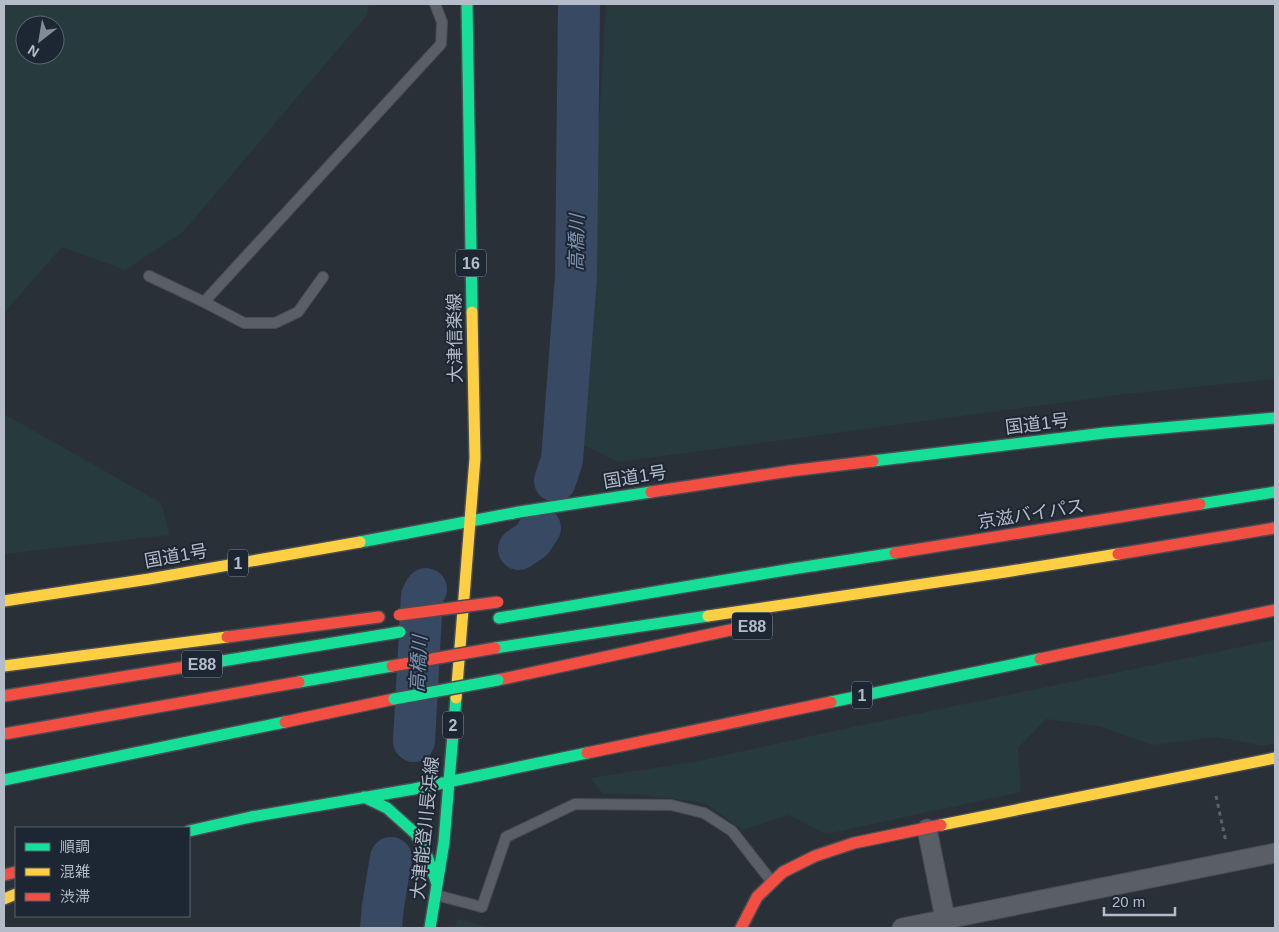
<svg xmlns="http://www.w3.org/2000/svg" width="1279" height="932" viewBox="0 0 1279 932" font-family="Arial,'Noto Sans JP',sans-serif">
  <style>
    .green { fill: #273a3e; fill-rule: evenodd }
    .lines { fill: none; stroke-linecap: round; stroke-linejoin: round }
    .river { stroke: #384963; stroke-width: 42 }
    .lane-casing { stroke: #484c53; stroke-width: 12 }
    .street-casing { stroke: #484c53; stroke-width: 21 }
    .fast-casing { stroke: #484c53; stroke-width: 14 }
    .slow-casing { stroke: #484c53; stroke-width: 14 }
    .jam-casing { stroke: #484c53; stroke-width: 14 }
    .path { stroke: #5d636a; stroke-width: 3; stroke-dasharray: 4 4; stroke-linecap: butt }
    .lane { stroke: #5a5e66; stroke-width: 10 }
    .street { stroke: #5a5e66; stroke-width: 19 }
    .fast { stroke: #16e098; stroke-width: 11 }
    .slow { stroke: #ffcf43; stroke-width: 11 }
    .jam { stroke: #f24e42; stroke-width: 11 }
    .fast-bridge-casing { stroke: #474c53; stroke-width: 14; stroke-linecap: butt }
    .jam-bridge-casing { stroke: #474c53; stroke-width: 14; stroke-linecap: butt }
    .fast-bridge { stroke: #16e098; stroke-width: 11 }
    .jam-bridge { stroke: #f24e42; stroke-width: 11 }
    .labels { text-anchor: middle; stroke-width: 4; stroke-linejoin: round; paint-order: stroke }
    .shield { fill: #1d2633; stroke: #878f9c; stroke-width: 1 }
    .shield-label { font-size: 16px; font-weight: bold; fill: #b4bcc9 }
    .street-label { font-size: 18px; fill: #b4bcc9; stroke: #1d2633 }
    .water-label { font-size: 19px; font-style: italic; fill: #7c92b1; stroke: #1d2633 }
  </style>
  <rect width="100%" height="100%" fill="#2a3038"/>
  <!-- green -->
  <path class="green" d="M4,4H369L367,15L183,232L125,270L62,247L4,313ZM25,25H55V55H25Z
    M606,4H1275V379L1126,394L618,462L580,443Z
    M4,414L161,503L170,535L4,554Z
    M1275,640V743L1264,746L1216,737L1152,745L1099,726L1046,719L1018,748L1021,792L826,834L789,815L743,830L705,803L642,795L603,794L591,778L699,761L843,729Z
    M457,919L491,928H455Z"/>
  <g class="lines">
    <!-- river -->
    <path class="river" d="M555,481L562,460L576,276L579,4
      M519,549L532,540L540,528
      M414,741L422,596L426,589
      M381,928L383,906L391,858"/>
    <defs>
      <path id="lane" d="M149,276L204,302L441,44L442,22L435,4
        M204,302L244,323H275L298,312L323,277
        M436,895L482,907L506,837L575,804L671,805L704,813L732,831L772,882"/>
      <path id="street" d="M927,829L947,928
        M902,928L1275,853"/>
      <path id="fast" d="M467,4L472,312
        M873,461L1105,433L1275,418
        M1200,504L1275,492
        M360,542L519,512L651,492
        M499,618L792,569L895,553
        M495,648L708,616
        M216,662L400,632
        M299,682L392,666
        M831,702L1040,659
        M4,780L285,722
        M364,797L387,808L416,834L427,856L437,884
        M189,831L251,817L414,789L587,753
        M430,928L444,842L456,698"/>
      <path id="slow" d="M4,601L149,579L360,542
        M708,616L1005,572L1118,554
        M4,666L227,637
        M456,698L475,458L472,312
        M941,825L1275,758
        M4,899L16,894"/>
      <path id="jam" d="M651,492L790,471L873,461
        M895,553L1200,504
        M1118,554L1275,528
        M227,637L379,617
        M1040,659L1275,610
        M498,680L744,627
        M4,696L216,662
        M285,722L394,699
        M4,734L299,682
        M587,753L831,702
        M4,875L16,872
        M741,928L757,897L783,872L815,856L854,843L941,825"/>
    </defs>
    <!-- lane casing -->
    <use href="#lane" class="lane-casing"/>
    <!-- street casing -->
    <use href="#street" class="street-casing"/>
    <!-- fast casing -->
    <use href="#fast" class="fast-casing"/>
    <!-- slow casing -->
    <use href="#slow" class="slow-casing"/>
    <!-- jam casing -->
    <use href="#jam" class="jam-casing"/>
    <!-- path -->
    <path class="path" d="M1216,796L1226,842"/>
    <!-- lane -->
    <use href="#lane" class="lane"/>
    <!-- street -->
    <use href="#street" class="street"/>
    <!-- fast -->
    <use href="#fast" class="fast"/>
    <!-- slow -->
    <use href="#slow" class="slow"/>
    <!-- jam -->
    <use href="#jam" class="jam"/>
    <defs>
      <path id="fast-bridge" d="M394,699L498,680"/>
      <path id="jam-bridge" d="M399,615L498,602
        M392,666L495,648"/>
    </defs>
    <!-- fast-bridge casing -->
    <use href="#fast-bridge" class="fast-bridge-casing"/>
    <!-- jam-bridge casing -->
    <use href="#jam-bridge" class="jam-bridge-casing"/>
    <!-- fast-bridge -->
    <use href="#fast-bridge" class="fast-bridge"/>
    <!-- jam-bridge -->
    <use href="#jam-bridge" class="jam-bridge"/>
  </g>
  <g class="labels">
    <!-- shield labels -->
    <g class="shield">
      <rect x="456" y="249.5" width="30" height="27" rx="4"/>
      <rect x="228" y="549.5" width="20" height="27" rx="4"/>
      <rect x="732" y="612.5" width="40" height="27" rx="4"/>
      <rect x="182" y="650.5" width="40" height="27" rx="4"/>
      <rect x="852" y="681.5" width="20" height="27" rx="4"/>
      <rect x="443" y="711.5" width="20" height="27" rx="4"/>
    </g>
    <g class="shield-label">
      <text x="471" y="269">16</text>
      <text x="238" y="569">1</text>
      <text x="752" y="632">E88</text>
      <text x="202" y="670">E88</text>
      <text x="862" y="701">1</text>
      <text x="453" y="731">2</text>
    </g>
    <!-- street labels -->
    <g class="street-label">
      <text transform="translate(455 338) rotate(-91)" y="6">大津信楽線</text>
      <text transform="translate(1037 424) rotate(-7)" y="6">国道1号</text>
      <text transform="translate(635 477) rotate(-9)" y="6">国道1号</text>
      <text transform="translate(1031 514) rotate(-9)" y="6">京滋バイパス</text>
      <text transform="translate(176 556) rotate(-10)" y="6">国道1号</text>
      <text transform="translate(425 828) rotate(-84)" y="6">大津能登川長浜線</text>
    </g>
    <!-- water labels -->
    <g class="water-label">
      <text transform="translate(576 243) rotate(-89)" y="7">高橋川</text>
      <text transform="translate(418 664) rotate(-87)" y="7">高橋川</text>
    </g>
  </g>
  <!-- border -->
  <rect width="1279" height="932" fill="none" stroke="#b4bcc9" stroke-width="10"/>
  <!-- legend -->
  <rect x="15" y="827" width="175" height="90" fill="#1d2633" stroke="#59626f"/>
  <rect x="25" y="843" width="25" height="8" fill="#16e098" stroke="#59626f"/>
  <text x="60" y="852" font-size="15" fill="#b4bcc9">順調</text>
  <rect x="25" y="868" width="25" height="8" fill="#ffcf43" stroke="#59626f"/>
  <text x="60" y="877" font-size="15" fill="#b4bcc9">混雑</text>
  <rect x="25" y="893" width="25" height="8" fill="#f24e42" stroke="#59626f"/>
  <text x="60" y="902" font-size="15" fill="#b4bcc9">渋滞</text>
  <!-- north arrow -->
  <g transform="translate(40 40) rotate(211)"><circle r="24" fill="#1d2633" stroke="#59626f"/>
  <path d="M0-4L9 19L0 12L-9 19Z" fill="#848b96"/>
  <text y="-8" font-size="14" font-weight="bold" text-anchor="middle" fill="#b4bcc9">N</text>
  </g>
  <!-- scale -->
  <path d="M1104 907v8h71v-8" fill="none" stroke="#b4bcc9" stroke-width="2.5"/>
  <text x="1112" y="907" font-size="15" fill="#b4bcc9" stroke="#1d2633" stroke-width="4" paint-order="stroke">20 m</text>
</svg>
